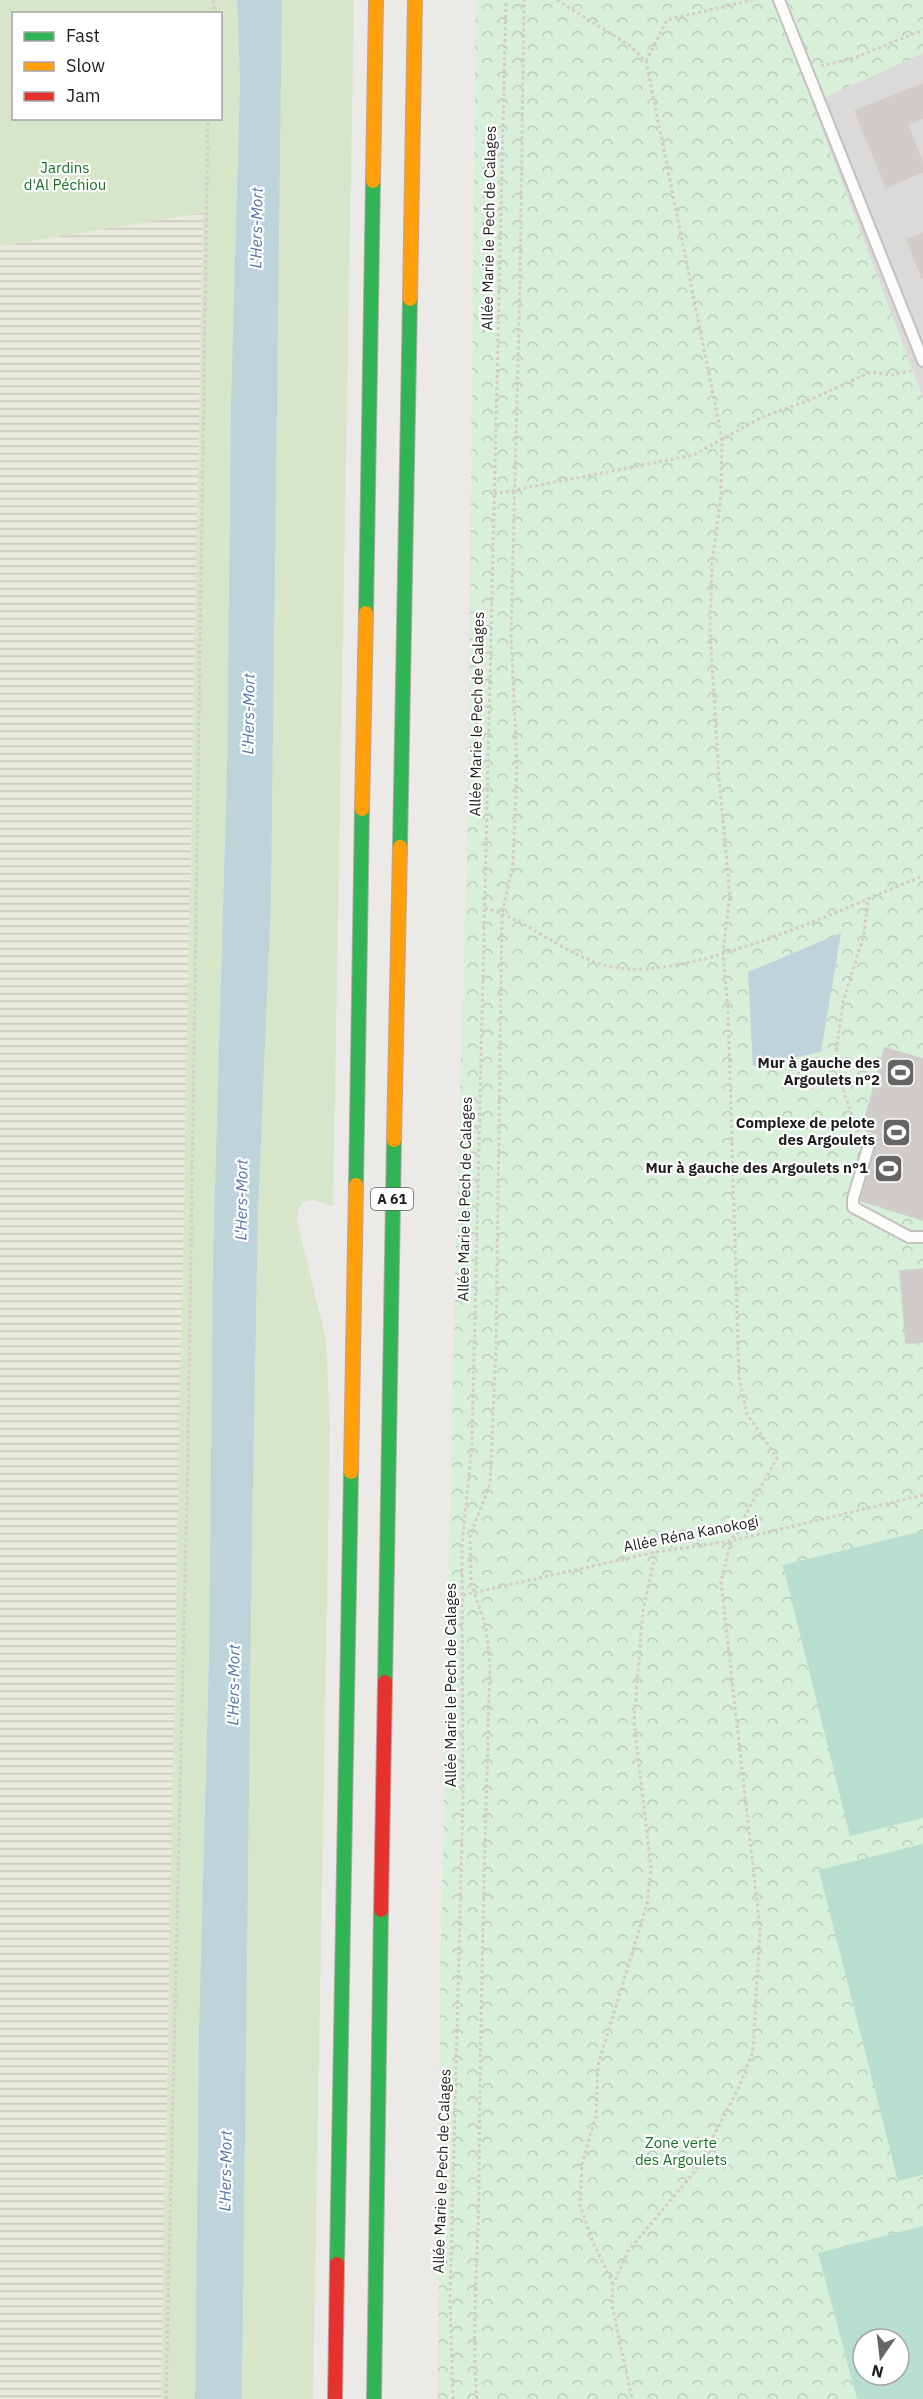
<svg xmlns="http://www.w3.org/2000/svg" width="923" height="2399" viewBox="0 0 923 2399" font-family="'IBM Plex Sans',sans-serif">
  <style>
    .residential { fill: #dbdad8 }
    .farmland { fill: url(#farmland-rules) }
    .grass { fill: #d7e6c9; fill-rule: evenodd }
    .park { fill: url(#park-crowns); fill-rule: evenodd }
    .pitch { fill: #b7decf; fill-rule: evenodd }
    .water { fill: #bed4db }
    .building { fill: #cfccca; stroke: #cfccc9; stroke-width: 1.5 }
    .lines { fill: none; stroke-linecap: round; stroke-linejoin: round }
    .lane-casing { stroke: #c2c1bf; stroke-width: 14 }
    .fast-casing { stroke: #bea1a8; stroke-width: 16 }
    .slow-casing { stroke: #bea1a8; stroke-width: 16 }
    .jam-casing { stroke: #bea1a8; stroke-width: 16 }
    .path { stroke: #d5cac8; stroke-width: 3; stroke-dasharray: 3 3; stroke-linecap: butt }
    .lane { stroke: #fcfcfb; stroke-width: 10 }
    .fast { stroke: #30b455; stroke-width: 14 }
    .slow { stroke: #ff9f0a; stroke-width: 14 }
    .jam { stroke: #e5322d; stroke-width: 14 }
    .labels { text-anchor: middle; stroke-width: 4.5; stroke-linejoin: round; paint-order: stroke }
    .shield { fill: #fff; stroke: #626262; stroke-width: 1.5 }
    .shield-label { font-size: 14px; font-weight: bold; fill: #1e1e1e }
    .park-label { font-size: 15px; fill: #187024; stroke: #fff }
    .street-label { font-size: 15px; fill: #1e1e1e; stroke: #fff }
    .poi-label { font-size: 15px; font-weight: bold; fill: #1e1e1e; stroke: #fff; text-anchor: end }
    .water-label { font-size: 16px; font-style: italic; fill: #5577a3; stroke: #fff }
  </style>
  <defs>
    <pattern id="farmland-rules" width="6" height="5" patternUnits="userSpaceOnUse" patternTransform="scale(1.5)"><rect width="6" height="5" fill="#e9eadb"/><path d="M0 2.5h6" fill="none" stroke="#c7c8bc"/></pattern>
    <pattern id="park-crowns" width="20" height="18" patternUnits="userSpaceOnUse" patternTransform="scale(1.5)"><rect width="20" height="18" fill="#d8efd9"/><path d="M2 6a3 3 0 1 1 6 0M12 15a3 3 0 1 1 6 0" fill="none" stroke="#b9ccba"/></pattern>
  </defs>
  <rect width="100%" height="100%" fill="#eceae7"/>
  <!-- residential -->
  <path class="residential" d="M923,53V398L812,103Z"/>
  <!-- farmland -->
  <path class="farmland" d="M203,213L161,2399H0V246Z"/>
  <!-- grass -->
  <path class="grass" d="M0,0H237L240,81L231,399L227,769L213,1254L209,1657L199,2027L195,2399H161L203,213L1,246L0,251ZM14,14H220V118H14Z
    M282,0H354L333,1206L313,1200L303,1202L298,1210L297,1221L326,1339L330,1427L313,2399H242L252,1541L258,1216L271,901Z"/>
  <!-- park -->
  <path class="park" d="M476,0H923V53L812,103L923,398V2399H438L440,1986L456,1240L467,857ZM863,2339H899V2375H863Z"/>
  <!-- pitch -->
  <path class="pitch" d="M923,1531V1818L850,1836L783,1565Z
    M923,1844V2175L898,2181L819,1870Z
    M923,2226V2399H857L818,2253ZM863,2339H899V2375H863Z"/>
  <!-- water -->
  <path class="water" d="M237,0H282L271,901L258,1216L252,1541L242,2399H195L199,2027L209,1657L213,1254L227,769L231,399L240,81Z
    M841,933L821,1052L753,1066L748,972Z"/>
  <!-- building -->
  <path class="building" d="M923,84V118L907,124L923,164V172L886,187L855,111Z
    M923,233V278H922L907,240Z
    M885,1048L923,1059V1220L861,1201L878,1134L862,1129Z
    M923,1269V1342L906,1343L900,1271Z"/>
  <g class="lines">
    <defs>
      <path id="lane" d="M779,0L923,361
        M870,1141L853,1199V1207L909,1237H923"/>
      <path id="fast" d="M366,613L373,181
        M400,847L410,299
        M356,1185L362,809
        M385,1682L394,1140
        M337,2264L351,1472
        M374,2399L381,1910"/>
      <path id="slow" d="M373,181L376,0
        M410,299L415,0
        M362,809L366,613
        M394,1140L400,847
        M351,1472L356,1185"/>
      <path id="jam" d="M381,1910L385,1682
        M335,2399L337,2264"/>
    </defs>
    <!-- lane casing -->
    <use href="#lane" class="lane-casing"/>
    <!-- fast casing -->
    <use href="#fast" class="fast-casing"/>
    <!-- slow casing -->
    <use href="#slow" class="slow-casing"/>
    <!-- jam casing -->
    <use href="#jam" class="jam-casing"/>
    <!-- path -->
    <path class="path" d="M213,0L215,14
      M557,0L629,45L646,61L722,439L721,497L712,561L710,630L719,778L730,896L723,952L728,1010L739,1377L747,1414L777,1458L731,1541L721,1582L760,1929L753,2052L738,2089L696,2170L628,2251L613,2285L612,2305L632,2399
      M646,61L667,20L752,0
      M821,66L854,58L923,30
      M494,494L694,455L762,417L807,401L871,372L892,375L913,370
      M485,908C530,920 565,957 612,967C690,983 847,906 923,876
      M858,1132L844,1092L836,1053L843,1002L864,934L868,898
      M463,1595L656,1552L731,1541L923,1495
      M613,2284L592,2240L580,2205L582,2164L596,2116L598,2065L647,1904L651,1869L634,1721L643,1610L656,1552
      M166,2399L188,1448L208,118
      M453,2399L450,2299L463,1800L462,1545L472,1443L506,0
      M477,2399C471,2330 478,2260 479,2191C480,2015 485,1840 490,1665L486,1627L471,1583L470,1536L490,1484L496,1348L502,913L513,865L517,766L511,635L520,283L524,0"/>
    <!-- lane -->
    <use href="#lane" class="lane"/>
    <!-- fast -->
    <use href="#fast" class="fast"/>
    <!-- slow -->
    <use href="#slow" class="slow"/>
    <!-- jam -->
    <use href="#jam" class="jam"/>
  </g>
  <!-- icons -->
  <defs>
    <symbol id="stadium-square" viewBox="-11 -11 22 22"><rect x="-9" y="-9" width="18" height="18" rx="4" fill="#666564" stroke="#fff"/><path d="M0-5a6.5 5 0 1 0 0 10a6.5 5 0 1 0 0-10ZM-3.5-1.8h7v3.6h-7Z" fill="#fff"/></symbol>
  </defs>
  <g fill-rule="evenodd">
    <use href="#stadium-square" x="884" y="1056" width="33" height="33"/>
    <use href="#stadium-square" x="880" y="1116" width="33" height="33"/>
    <use href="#stadium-square" x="872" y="1152" width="33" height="33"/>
  </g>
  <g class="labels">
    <!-- shield labels -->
    <rect class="shield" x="371" y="1188" width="42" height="22" rx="4.5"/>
    <g class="shield-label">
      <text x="392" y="1204">A 61</text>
    </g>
    <!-- park labels -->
    <g class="park-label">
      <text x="65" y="173">Jardins<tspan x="65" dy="17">d'Al Péchiou</tspan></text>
      <text x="681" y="2148">Zone verte<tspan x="681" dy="17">des Argoulets</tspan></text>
    </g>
    <!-- street labels -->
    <g class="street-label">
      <text transform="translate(489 228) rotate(-89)" y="5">Allée Marie le Pech de Calages</text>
      <text transform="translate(477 714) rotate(-89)" y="5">Allée Marie le Pech de Calages</text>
      <text transform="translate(465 1199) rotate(-89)" y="5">Allée Marie le Pech de Calages</text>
      <text transform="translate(691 1534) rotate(-11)" y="5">Allée Réna Kanokogi</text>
      <text transform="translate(451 1685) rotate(-90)" y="5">Allée Marie le Pech de Calages</text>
      <text transform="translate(442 2171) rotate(-88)" y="5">Allée Marie le Pech de Calages</text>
    </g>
    <!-- poi labels -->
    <g class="poi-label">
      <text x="880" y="1068">Mur à gauche des<tspan x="880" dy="17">Argoulets n°2</tspan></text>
      <text x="875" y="1128">Complexe de pelote<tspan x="875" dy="17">des Argoulets</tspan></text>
      <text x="868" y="1173">Mur à gauche des Argoulets n°1</text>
    </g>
    <!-- water labels -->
    <g class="water-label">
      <text transform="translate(256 228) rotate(-89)" y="6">L'Hers-Mort</text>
      <text transform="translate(248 714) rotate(-89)" y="6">L'Hers-Mort</text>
      <text transform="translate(241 1200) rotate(-89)" y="6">L'Hers-Mort</text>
      <text transform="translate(233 1685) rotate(-89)" y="6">L'Hers-Mort</text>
      <text transform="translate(225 2171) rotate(-89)" y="6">L'Hers-Mort</text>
    </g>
  </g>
  <!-- legend -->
  <rect x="12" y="12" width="210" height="108" fill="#ffffff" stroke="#a5a5a5" stroke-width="1.5"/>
  <rect x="24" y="32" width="30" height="9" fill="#30b455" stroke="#a5a5a5" stroke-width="1.5"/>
  <text x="66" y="42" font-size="18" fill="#1e1e1e">Fast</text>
  <rect x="24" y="62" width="30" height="9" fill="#ff9f0a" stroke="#a5a5a5" stroke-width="1.5"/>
  <text x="66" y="72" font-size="18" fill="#1e1e1e">Slow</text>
  <rect x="24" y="92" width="30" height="9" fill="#e5322d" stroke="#a5a5a5" stroke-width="1.5"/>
  <text x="66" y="102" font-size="18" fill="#1e1e1e">Jam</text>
  <!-- north arrow -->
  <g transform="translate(881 2357) rotate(194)"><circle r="28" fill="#ffffff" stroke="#a5a5a5" stroke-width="1.5"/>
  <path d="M0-4.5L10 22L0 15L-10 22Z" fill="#666564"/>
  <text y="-9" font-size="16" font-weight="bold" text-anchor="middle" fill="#1e1e1e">N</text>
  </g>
</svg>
